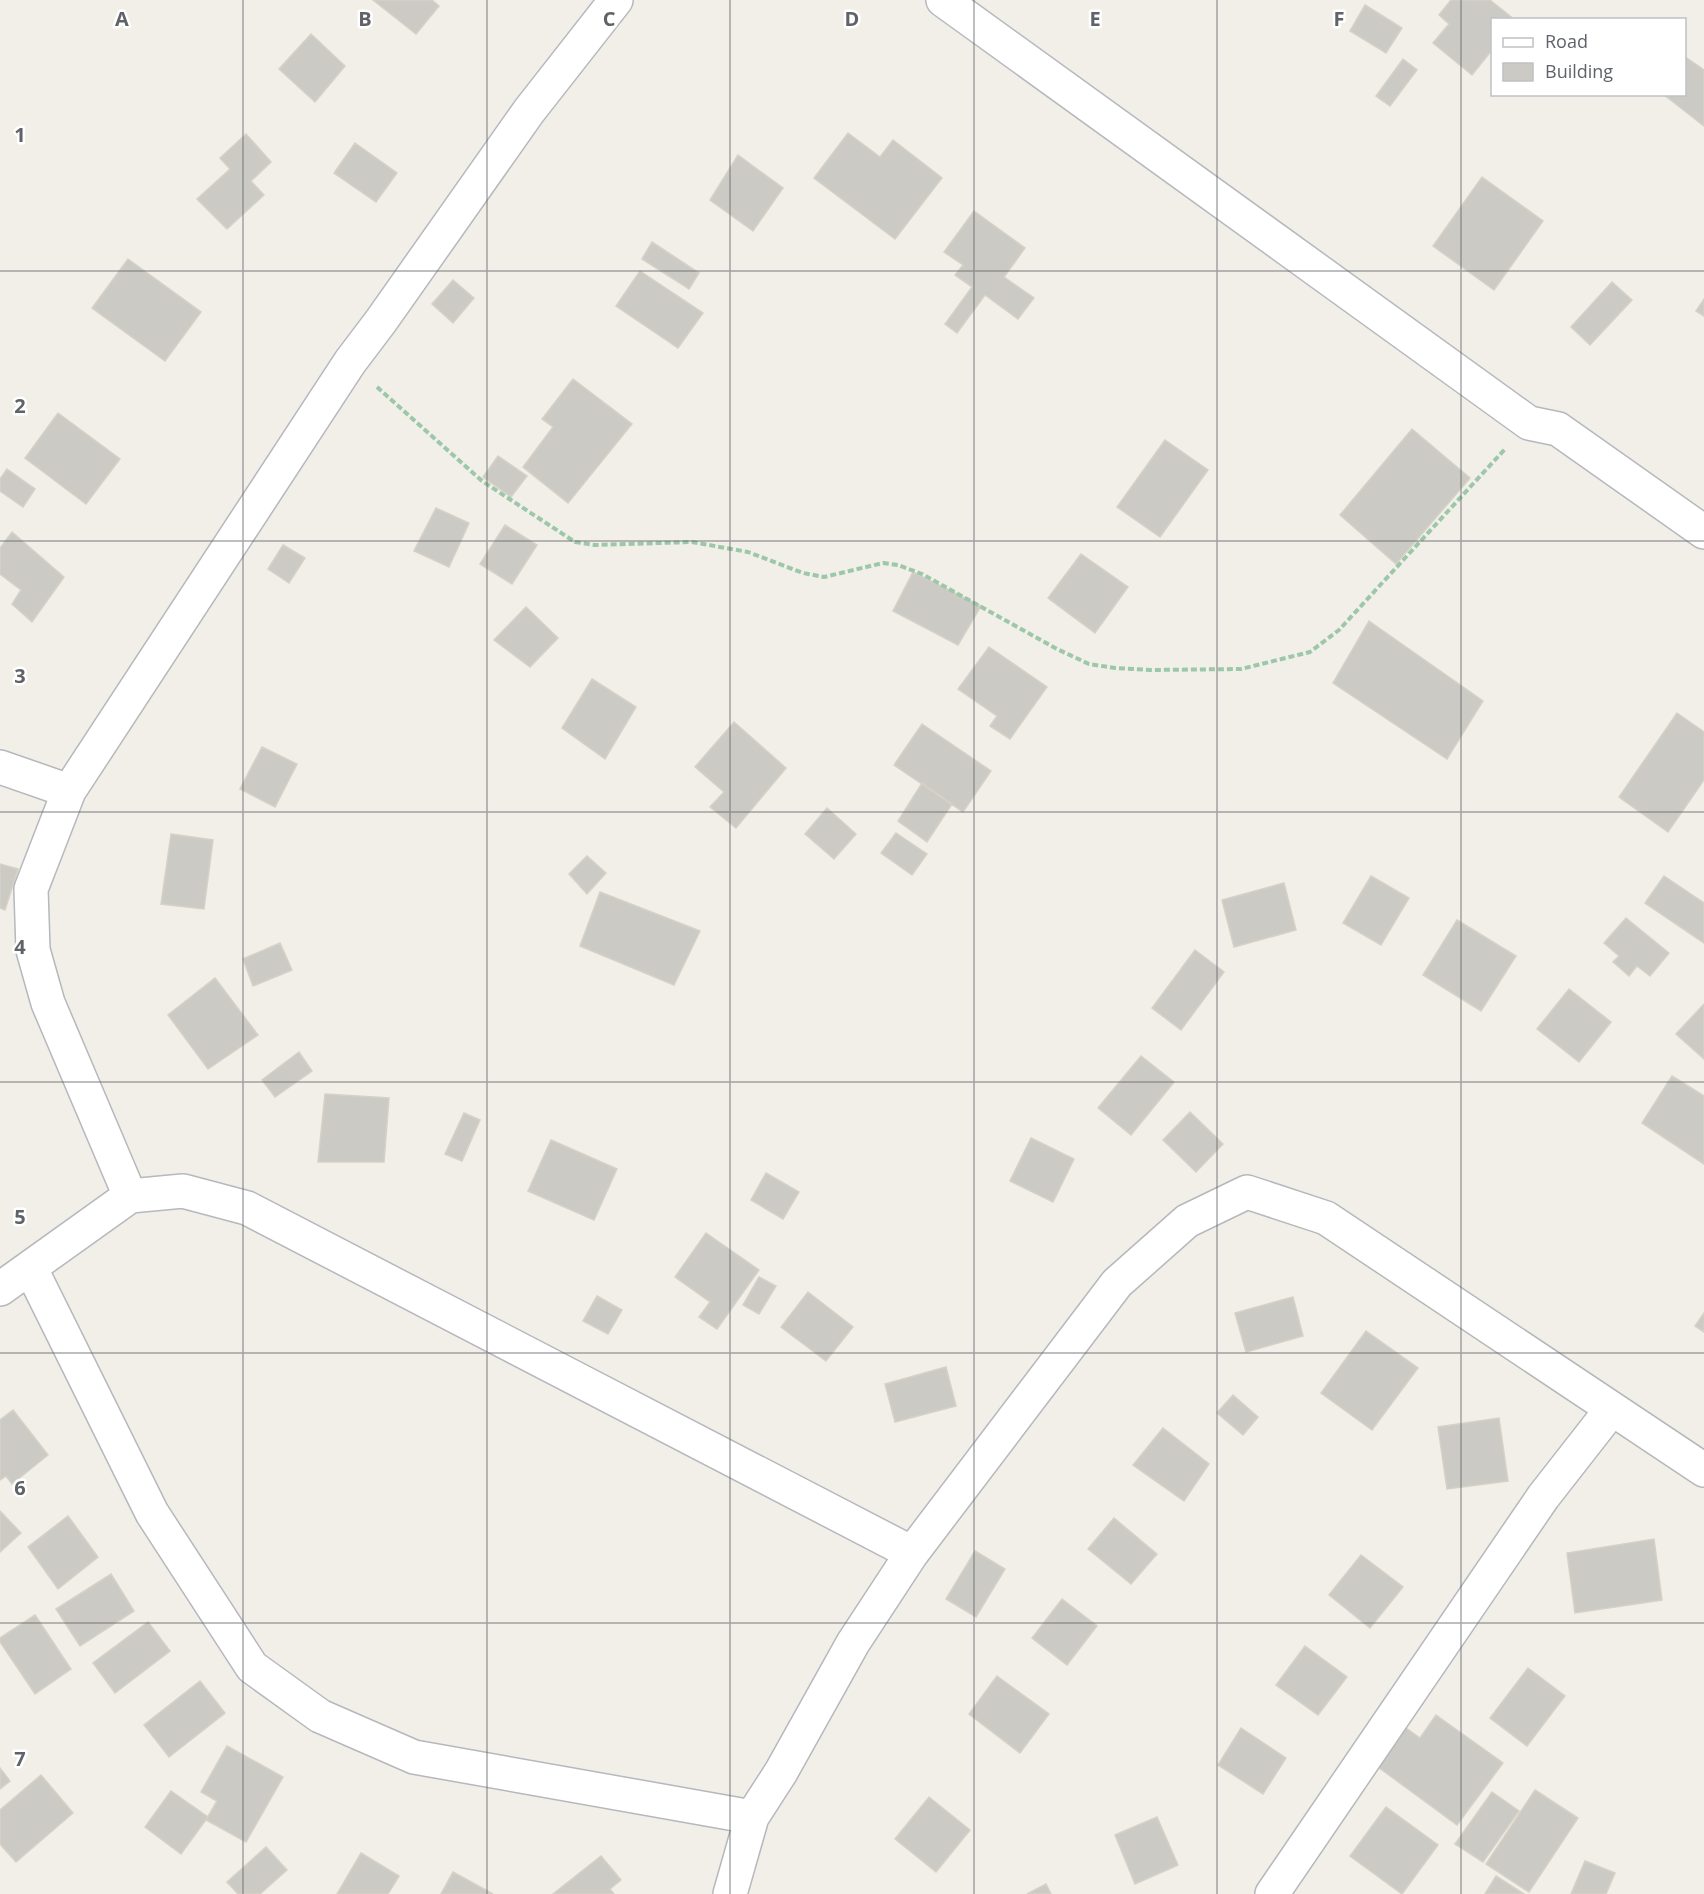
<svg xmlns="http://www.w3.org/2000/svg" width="1704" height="1894" viewBox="0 0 1704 1894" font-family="'Open Sans',sans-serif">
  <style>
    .building { fill: #cccac5; stroke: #d6d1c6; stroke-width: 1.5 }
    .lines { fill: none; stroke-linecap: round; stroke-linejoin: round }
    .minor-casing { stroke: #b5b8bc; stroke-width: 36 }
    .path { stroke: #9cc7a9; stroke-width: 4; stroke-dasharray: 6 3; stroke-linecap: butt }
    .minor { stroke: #fff; stroke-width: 33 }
    .grid { fill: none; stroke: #5f6368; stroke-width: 1.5; stroke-opacity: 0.55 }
    .grid-label { font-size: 20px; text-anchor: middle; font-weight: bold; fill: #5f6368; stroke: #fff; stroke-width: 5; stroke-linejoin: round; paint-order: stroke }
  </style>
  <rect width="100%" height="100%" fill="#f1efe8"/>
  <!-- building -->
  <path class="building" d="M373,0H432L439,6L416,34Z
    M1451,0H1490L1515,20H1492V50L1472,75L1433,43L1449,24L1439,15Z
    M1365,5L1402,28L1386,53L1350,31Z
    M311,34L345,66L315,102L279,69Z
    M1684,56L1704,70V126L1663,94H1684Z
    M1403,59L1417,70L1390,106L1376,96Z
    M848,133L880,157L893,140L942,178L895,239L814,178Z
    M246,134L271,162L251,181L264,195L227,229L197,199L230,169L220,158Z
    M355,143L397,173L376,202L334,173Z
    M738,155L783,188L753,231L710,200Z
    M1482,177L1543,221L1494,290L1433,246Z
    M974,211L1025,248L1004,277L1034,298L1018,319L985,295L957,333L945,324L972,287L955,275L963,265L944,252Z
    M652,242L699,273L689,289L642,259Z
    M128,259L201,312L165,361L92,308Z
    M640,271L703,313L678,348L616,306Z
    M453,280L474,298L453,323L432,304Z
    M1612,282L1632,300L1590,345L1571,327Z
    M1704,299V316L1696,311Z
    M573,379L632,424L568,503L523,467L553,427L542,419Z
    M58,413L120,459L86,504L25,458Z
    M1412,429L1470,478L1396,564L1340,515Z
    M1165,440L1208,470L1160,537L1117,507Z
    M498,456L527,476L511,497L483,477Z
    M7,469L35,489L23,507L0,491V479Z
    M436,508L469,523L449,567L414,551Z
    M505,525L537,545L512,584L480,564Z
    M12,532L64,577L32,622L12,604L21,590L0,574V548Z
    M283,545L305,558L289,583L268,569Z
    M1081,554L1128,587L1095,633L1048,598Z
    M913,572L981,606L958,645L893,611Z
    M526,607L558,638L530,667L494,640Z
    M1369,621L1483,701L1447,759L1333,683Z
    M989,647L1047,687L1010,739L990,726L997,716L958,689Z
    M592,679L636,707L605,759L562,728Z
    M1677,713L1704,732V780L1668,832L1619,797Z
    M734,722L786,768L736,828L710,807L724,792L695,767Z
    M922,724L991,771L963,812L894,765Z
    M262,747L297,764L275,807L240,789Z
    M922,783L952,804L927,842L898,821Z
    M827,808L856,834L834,859L805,834Z
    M896,833L927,854L912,875L881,853Z
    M171,834L213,840L204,909L161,904Z
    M587,856L606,873L587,894L569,874Z
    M0,864L18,869L5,910L0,908Z
    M1371,876L1409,898L1381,945L1343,923Z
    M1664,876L1704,903V943L1645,903Z
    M1284,883L1296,930L1234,947L1222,900Z
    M600,892L700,931L674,985L580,946Z
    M1626,918L1669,953L1650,976L1637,966L1629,976L1613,962L1619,956L1604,943Z
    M1457,920L1516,956L1481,1011L1423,975Z
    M280,943L292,970L253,986L243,959Z
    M1195,950L1224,972L1181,1030L1152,1008Z
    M215,978L258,1035L208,1069L168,1015Z
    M1569,989L1611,1022L1579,1062L1537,1029Z
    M1704,1004V1059L1676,1034Z
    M299,1052L312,1071L275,1097L262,1080Z
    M1141,1056L1174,1082L1131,1135L1098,1108Z
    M1672,1076L1704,1096V1164L1642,1123Z
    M325,1094L389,1098L384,1162H318Z
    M1190,1112L1223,1144L1196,1172L1163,1140Z
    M464,1113L480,1120L462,1161L445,1154Z
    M1031,1138L1074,1159L1053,1202L1010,1181Z
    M551,1140L617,1169L594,1220L528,1191Z
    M766,1173L799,1192L783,1219L751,1200Z
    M706,1233L759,1270L717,1329L699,1317L710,1302L675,1277Z
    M759,1277L776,1286L759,1314L743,1305Z
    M808,1292L853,1327L826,1361L781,1327Z
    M597,1296L622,1310L608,1334L583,1321Z
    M1293,1297L1303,1336L1246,1352L1235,1313Z
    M1704,1313V1332L1695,1326Z
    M1366,1331L1418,1368L1372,1430L1321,1393Z
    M946,1367L956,1406L895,1422L885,1384Z
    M1233,1395L1258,1417L1243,1435L1217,1413Z
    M13,1410L48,1455L12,1484L6,1476L0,1480V1420Z
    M1499,1418L1508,1481L1447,1489L1438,1427Z
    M1163,1428L1209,1464L1184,1501L1133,1465Z
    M0,1511L21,1533L0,1552Z
    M68,1516L98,1557L58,1589L28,1547Z
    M1114,1518L1157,1554L1131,1584L1088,1549Z
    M1654,1539L1662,1600L1575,1613L1567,1553Z
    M975,1551L1005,1569L976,1617L946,1599Z
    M1361,1555L1403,1587L1370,1628L1329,1595Z
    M111,1574L134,1611L80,1646L56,1609Z
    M1062,1599L1097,1626L1067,1665L1032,1638Z
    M35,1615L71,1669L35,1694L0,1642V1638Z
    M148,1622L170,1651L115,1693L93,1663Z
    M1305,1646L1347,1677L1318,1715L1276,1685Z
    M1528,1668L1565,1696L1527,1746L1490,1718Z
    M997,1676L1049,1714L1020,1753L969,1714Z
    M200,1681L225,1713L169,1757L144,1725Z
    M1436,1715L1503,1763L1457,1825L1378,1767L1406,1728L1420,1738Z
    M1241,1728L1286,1758L1263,1794L1218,1765Z
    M227,1746L283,1777L246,1842L206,1820L217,1801L201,1792Z
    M0,1768L10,1781L0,1789Z
    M41,1775L73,1813L16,1862L0,1844V1810Z
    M1535,1790L1578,1818L1529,1892L1486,1864Z
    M171,1791L208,1817L181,1854L145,1827Z
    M1492,1792L1519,1811L1483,1862L1455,1844Z
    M929,1797L970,1830L936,1872L895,1839Z
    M1386,1807L1438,1845L1402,1894L1350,1856Z
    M1157,1817L1178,1865L1135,1884L1115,1835Z
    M266,1847L287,1870L260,1894H238L227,1882Z
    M361,1853L399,1876L388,1894H337Z
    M601,1856L621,1880L610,1889L614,1894H553Z
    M1585,1861L1615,1873L1606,1894H1571Z
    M453,1872L493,1894H441Z
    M1496,1876L1524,1894H1485Z
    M1046,1884L1051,1894H1027Z"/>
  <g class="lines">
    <defs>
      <path id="minor" d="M943,0L1529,423L1558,429L1704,532
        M0,767L69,791
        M130,1196L48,1003L33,950L31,889L69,791L350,362L381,321L529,111L616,0
        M31,1269L152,1513L252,1667L320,1716L414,1757L752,1817
        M0,1289L130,1196L183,1191L247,1208L912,1553
        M730,1894L752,1817L781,1772L853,1643L912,1553L1117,1283L1187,1221L1247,1192L1326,1218L1704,1470
        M1272,1894L1543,1497L1611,1410"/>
    </defs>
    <!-- minor casing -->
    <use href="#minor" class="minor-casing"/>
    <!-- path -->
    <path class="path" d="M377,387L482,481L575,542L595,545L692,542L748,552L803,573L824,577L883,563L898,565L922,574L1057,649L1089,664L1115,668L1150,670L1241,669L1310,652L1339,630L1505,449"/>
    <!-- minor -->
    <use href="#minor" class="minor"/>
  </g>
  <!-- grid -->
  <path class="grid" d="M243,0V1894M487,0V1894M730,0V1894M974,0V1894M1217,0V1894M1461,0V1894M0,271H1704M0,541H1704M0,812H1704M0,1082H1704M0,1353H1704M0,1623H1704"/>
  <g class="grid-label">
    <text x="122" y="26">A</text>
    <text x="365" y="26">B</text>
    <text x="609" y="26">C</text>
    <text x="852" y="26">D</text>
    <text x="1095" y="26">E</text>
    <text x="1339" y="26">F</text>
    <text x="20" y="142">1</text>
    <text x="20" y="413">2</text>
    <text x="20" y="683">3</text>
    <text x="20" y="954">4</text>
    <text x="20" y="1224">5</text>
    <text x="20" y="1495">6</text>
    <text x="20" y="1766">7</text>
  </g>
  <!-- legend -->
  <rect x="1491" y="18" width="195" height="78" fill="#ffffff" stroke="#bfc1c3" stroke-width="1.5"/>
  <rect x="1503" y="38" width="30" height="9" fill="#ffffff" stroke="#bfc1c3" stroke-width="1.5"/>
  <text x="1545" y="48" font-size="18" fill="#5f6368">Road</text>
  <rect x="1503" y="63" width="30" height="18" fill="#cccac5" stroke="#bfc1c3" stroke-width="1.5"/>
  <text x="1545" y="78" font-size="18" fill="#5f6368">Building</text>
</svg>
